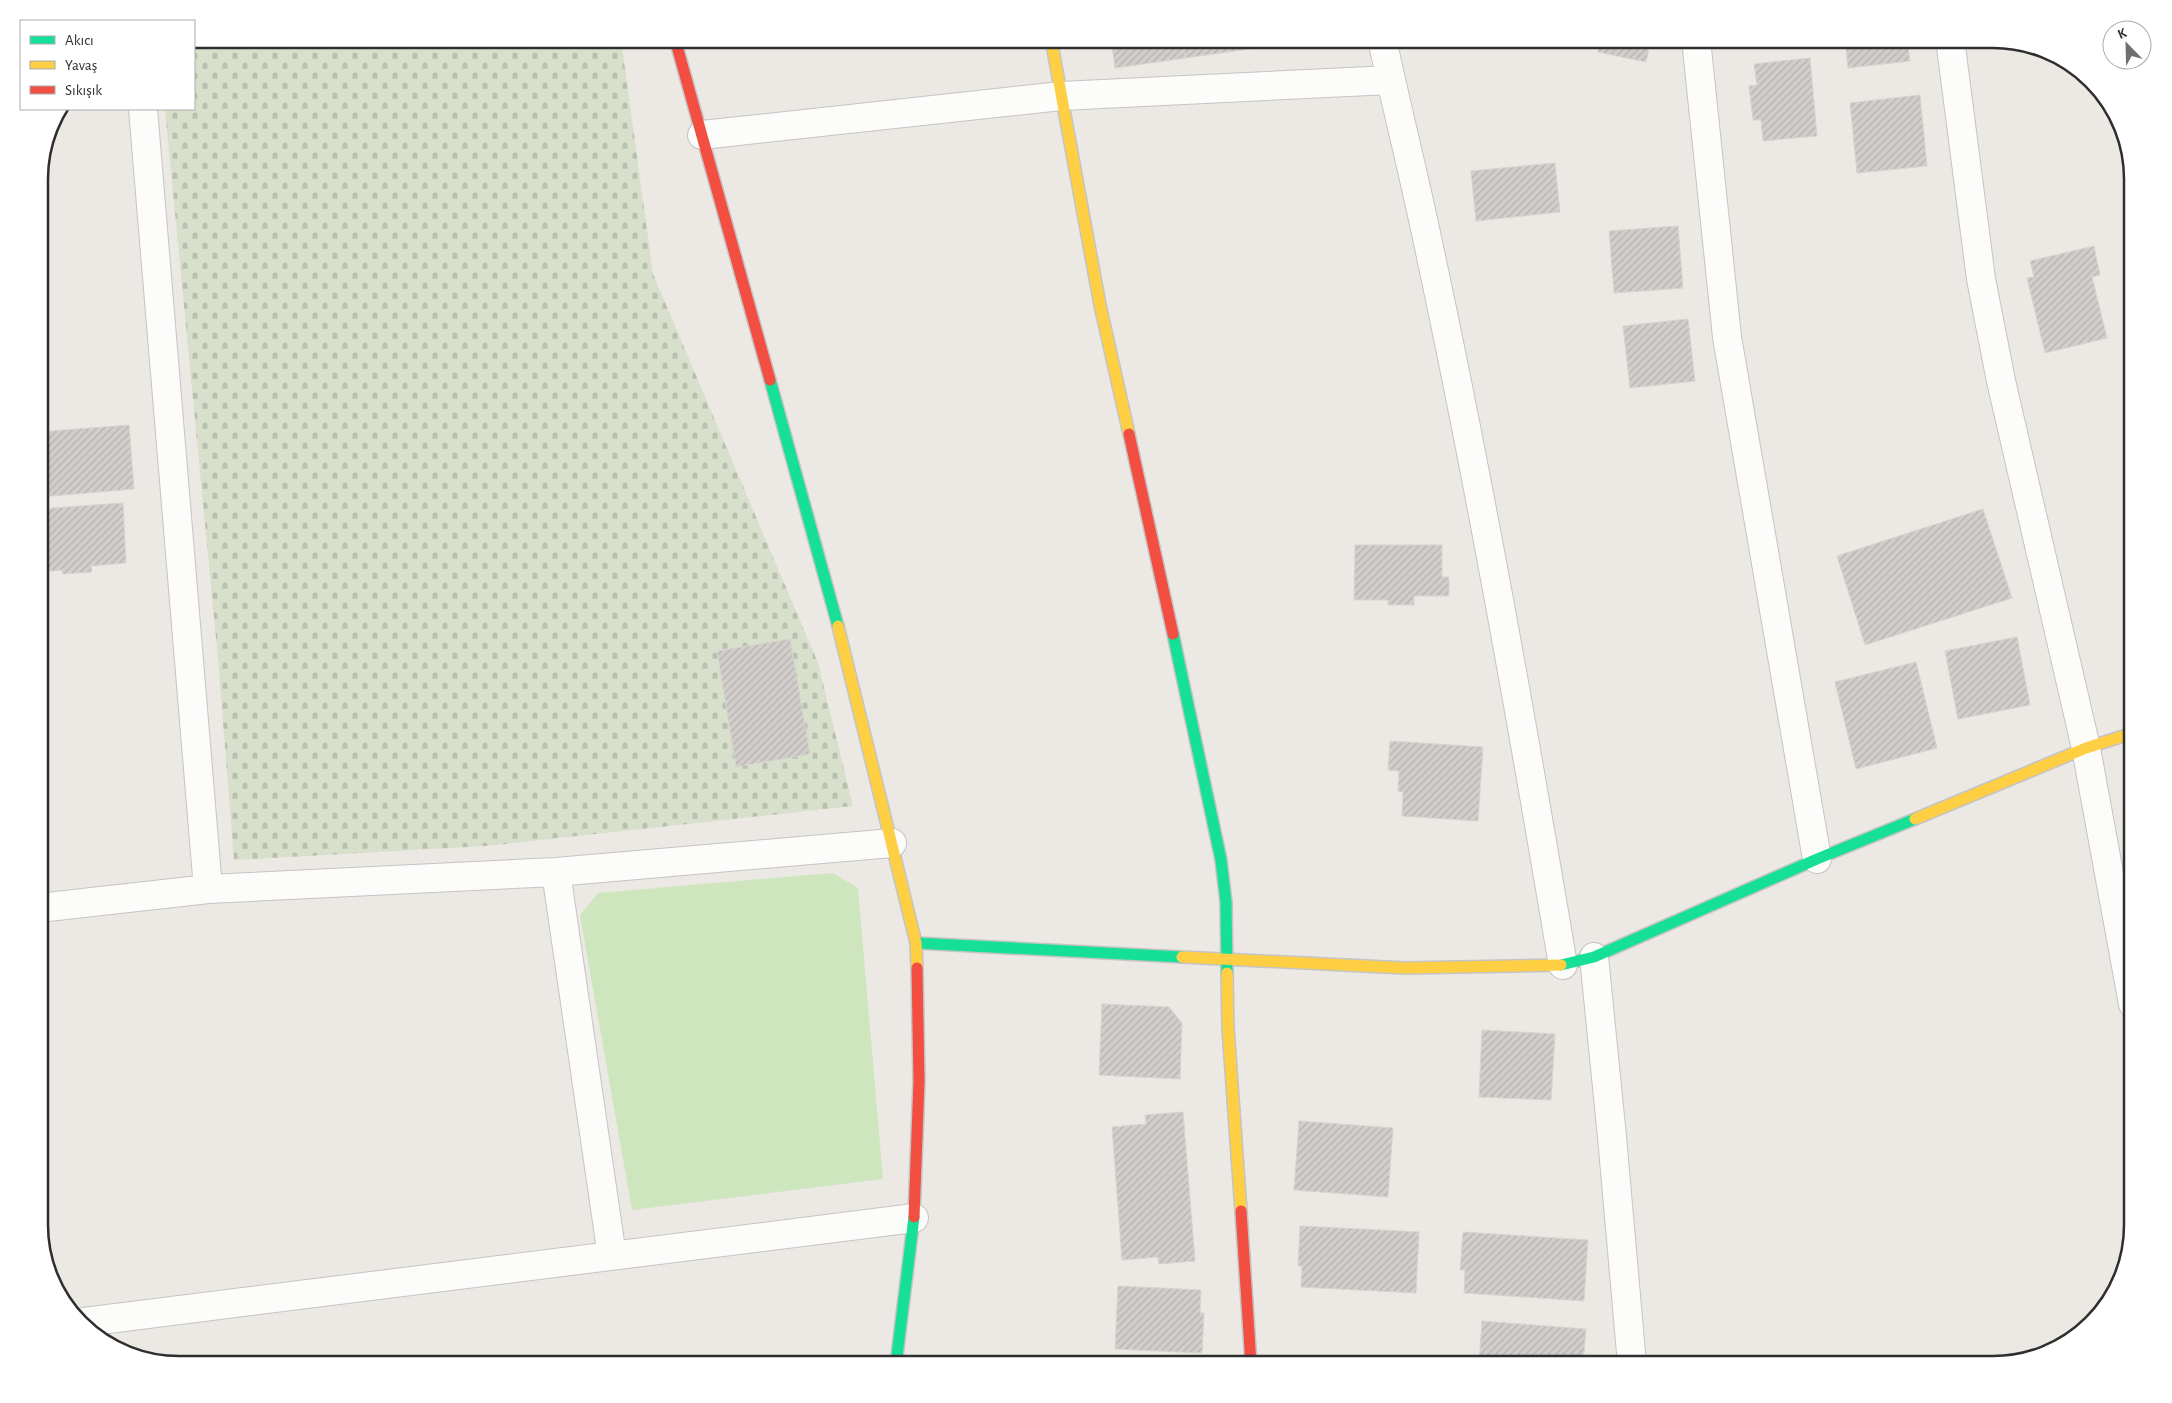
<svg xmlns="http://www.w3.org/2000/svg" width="2172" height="1403" viewBox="0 0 2172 1403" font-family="'Alegreya Sans',sans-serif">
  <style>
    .grass { fill: #cee6be }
    .cemetery { fill: url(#cemetery-stones) }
    .building { fill: url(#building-hatch); stroke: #d7d4d0 }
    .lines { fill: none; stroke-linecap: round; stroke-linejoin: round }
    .street-casing { stroke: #c5c4c5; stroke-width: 30 }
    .fast-casing { stroke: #c5c4c5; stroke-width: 14 }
    .slow-casing { stroke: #c5c4c5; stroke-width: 14 }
    .jam-casing { stroke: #c5c4c5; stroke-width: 14 }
    .street { stroke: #fcfcfb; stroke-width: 28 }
    .fast { stroke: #16e098; stroke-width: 11 }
    .slow { stroke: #ffcf43; stroke-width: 11 }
    .jam { stroke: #f24e42; stroke-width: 11 }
    .rim { fill: none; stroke: #2e2e2e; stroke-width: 2.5 }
  </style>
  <defs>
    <pattern id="cemetery-stones" width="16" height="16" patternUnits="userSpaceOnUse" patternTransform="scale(1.25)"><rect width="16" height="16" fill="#d8e0cc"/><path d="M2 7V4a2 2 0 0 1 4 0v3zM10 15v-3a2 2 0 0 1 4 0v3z" fill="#bac0b0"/></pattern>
    <pattern id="building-hatch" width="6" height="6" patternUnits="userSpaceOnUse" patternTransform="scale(1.25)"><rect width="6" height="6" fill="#d1cecb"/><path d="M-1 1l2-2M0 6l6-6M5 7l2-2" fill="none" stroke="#b4b1af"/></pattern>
  </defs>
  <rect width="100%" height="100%" fill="#ece8e4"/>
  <!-- grass -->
  <path class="grass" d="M833,873L858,888L883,1179L632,1210L580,915L598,893Z"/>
  <!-- cemetery -->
  <path class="cemetery" d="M194,39H621L653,274L818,663L853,806L486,846L234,860L218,659L165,109H194Z"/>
  <!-- building -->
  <path class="building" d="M1111,39H1182L1185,58L1115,68Z
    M1182,39H1248L1249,49L1185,58Z
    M1601,39H1651L1646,62L1598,52Z
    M1845,39H1907L1910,61L1848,68Z
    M1810,58L1817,136L1763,141L1761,120H1753L1749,86L1757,85L1754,64Z
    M2074,66L2090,83L2071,74Z
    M1920,95L1927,166L1857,173L1850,103Z
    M1555,163L1560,212L1476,221L1471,171Z
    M1678,226L1683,288L1614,293L1609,231Z
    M2094,246L2100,275L2092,277L2107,338L2045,353L2027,278L2034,277L2030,261Z
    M1688,319L1695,381L1630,388L1623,326Z
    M129,425L134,489L39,497V432Z
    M123,503L126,563L91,566L92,572L63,574L62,570L39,572V509Z
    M1983,509L2012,598L1865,645L1837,556Z
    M1355,545H1442V577H1449V596H1414V605H1388V600H1354Z
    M2017,637L2030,705L1958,719L1945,651Z
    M790,639L810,754L736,767L717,651Z
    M1916,662L1937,748L1856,769L1835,682Z
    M1390,741L1483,747L1478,821L1402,816L1403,792L1398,791L1399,771L1388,770Z
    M1102,1004L1169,1007L1182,1023L1180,1079L1099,1075Z
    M1482,1030L1555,1034L1551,1100L1479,1097Z
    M1183,1112L1195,1261L1159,1264L1158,1257L1122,1260L1112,1127L1146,1124L1145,1115Z
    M1299,1121L1393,1128L1388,1197L1294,1190Z
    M1300,1226L1419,1232L1416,1293L1301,1287L1302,1266H1298Z
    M1463,1232L1588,1240L1584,1301L1464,1293L1465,1270H1460Z
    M1118,1286L1201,1290L1200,1313H1204L1202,1353L1115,1349Z
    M1482,1321L1586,1329L1583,1364H1479Z"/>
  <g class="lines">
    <defs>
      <path id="street" d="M1382,39C1396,105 1413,171 1427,238C1479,479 1522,722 1563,965
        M1696,39L1727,337L1817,859
        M1950,39L1981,279L2001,381L2086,748L2133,1004
        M143,109L208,889
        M702,135L1061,96L1390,80
        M556,872L612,1256
        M39,908L208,889L556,872L892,843
        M1594,957L1612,1137L1632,1364
        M84,1322L914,1218"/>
      <path id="fast" d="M770,380L838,626
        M1173,634L1221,860L1226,902L1227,973
        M916,943L1182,957
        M1561,965L1594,957L1817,859L1915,819
        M896,1364L914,1217"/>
      <path id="slow" d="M1051,39L1100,305L1129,434
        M838,626L916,943L917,968
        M1915,819L2086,748L2133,733
        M1182,957L1405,968L1561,965
        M1227,973L1228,1028L1241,1211"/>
      <path id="jam" d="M675,39L770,380
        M1129,434L1173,634
        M1241,1211L1251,1364
        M914,1217L919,1081L917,968"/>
    </defs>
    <!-- street casing -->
    <use href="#street" class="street-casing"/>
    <!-- fast casing -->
    <use href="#fast" class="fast-casing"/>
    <!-- slow casing -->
    <use href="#slow" class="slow-casing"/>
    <!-- jam casing -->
    <use href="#jam" class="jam-casing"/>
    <!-- street -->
    <use href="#street" class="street"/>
    <!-- fast -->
    <use href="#fast" class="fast"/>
    <!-- slow -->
    <use href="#slow" class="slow"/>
    <!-- jam -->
    <use href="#jam" class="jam"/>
  </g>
  <!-- crop -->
  <path d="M0 0H2172V1403H0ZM179 48H1993A131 131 0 0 1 2124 179V1225A131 131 0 0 1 1993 1356H179A131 131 0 0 1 48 1225V179A131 131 0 0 1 179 48Z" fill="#fff" fill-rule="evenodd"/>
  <path class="rim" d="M179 48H1993A131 131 0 0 1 2124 179V1225A131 131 0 0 1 1993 1356H179A131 131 0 0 1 48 1225V179A131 131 0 0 1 179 48Z"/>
  <!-- legend -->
  <rect x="20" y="20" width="175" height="90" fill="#ffffff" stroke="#ababab"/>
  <rect x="30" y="36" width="25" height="8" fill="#16e098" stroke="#ababab"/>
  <text x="65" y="45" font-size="15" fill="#2e2e2e">Akıcı</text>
  <rect x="30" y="61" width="25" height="8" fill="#ffcf43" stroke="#ababab"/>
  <text x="65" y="70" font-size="15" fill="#2e2e2e">Yavaş</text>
  <rect x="30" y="86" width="25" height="8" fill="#f24e42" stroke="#ababab"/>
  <text x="65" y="95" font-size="15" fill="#2e2e2e">Sıkışık</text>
  <!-- north arrow -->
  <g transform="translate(2127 45) rotate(337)"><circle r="24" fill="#ffffff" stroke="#ababab"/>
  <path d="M0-4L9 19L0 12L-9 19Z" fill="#706f6e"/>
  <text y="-8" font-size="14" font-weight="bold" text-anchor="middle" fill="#2e2e2e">K</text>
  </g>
</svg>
